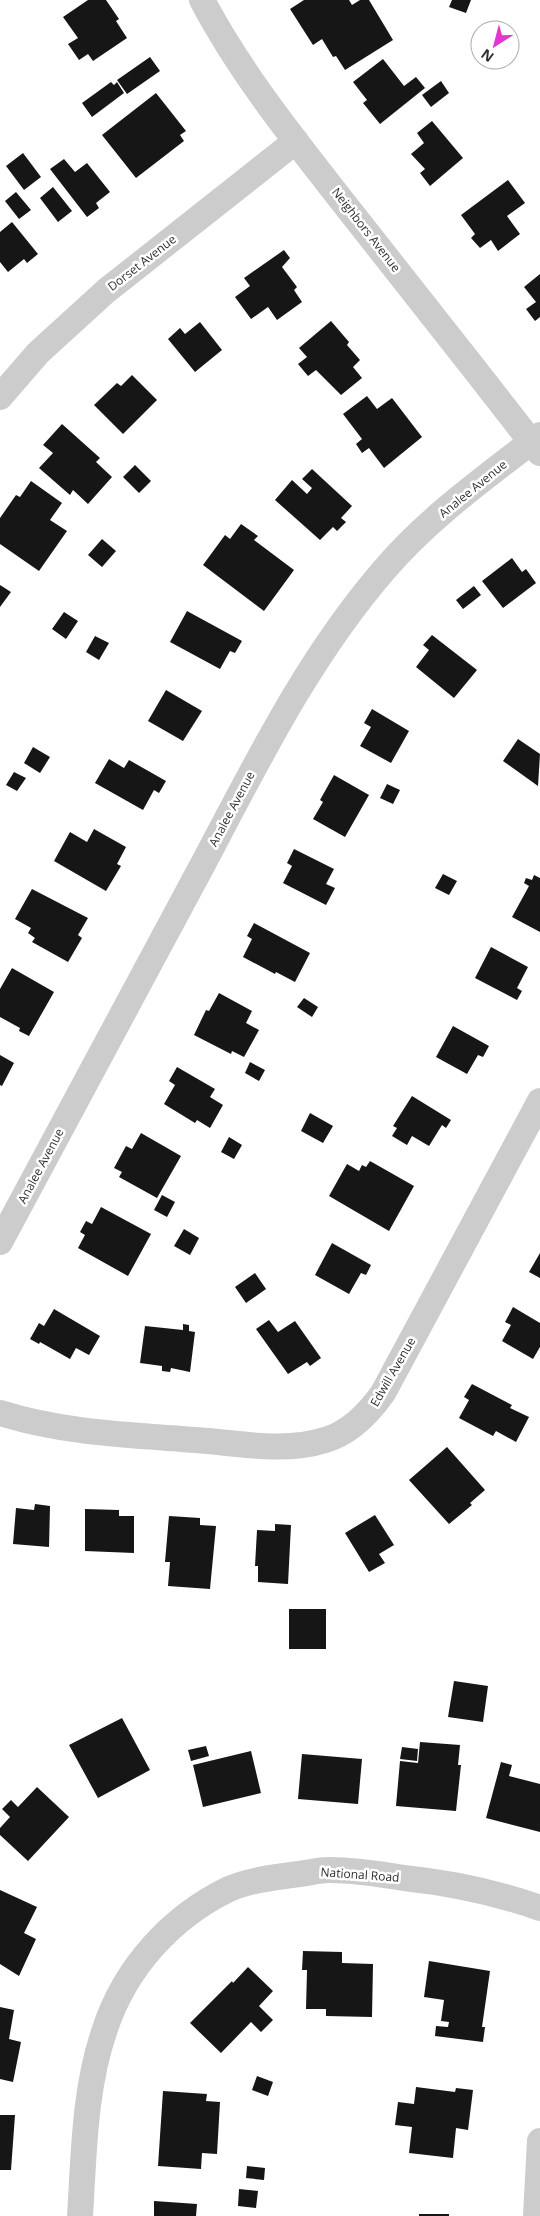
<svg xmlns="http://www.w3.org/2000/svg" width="540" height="2216" viewBox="0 0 540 2216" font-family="'Open Sans',sans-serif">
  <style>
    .building { fill: #161616 }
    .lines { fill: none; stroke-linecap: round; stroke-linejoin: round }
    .minor { stroke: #ccc; stroke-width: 26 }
    .labels { text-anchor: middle; stroke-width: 5; stroke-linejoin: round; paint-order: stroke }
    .street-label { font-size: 12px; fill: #2f2f2f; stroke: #fff }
  </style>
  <rect width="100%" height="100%" fill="#fff"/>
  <!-- building -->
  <path class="building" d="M88,0H106L119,19L116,21L127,38L93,61L88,54L79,60L68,44L78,38L63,17Z
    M304,0H349L352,5L360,0H369L393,40L345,70L336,56L333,57L322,39L313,45L290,9Z
    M452,0H471L466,13L449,7Z
    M150,57L160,71L127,94L117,80Z
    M383,59L404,86L416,77L425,88L380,124L363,103L367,100L353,82Z
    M441,81L449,93L431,107L422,95Z
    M111,82L114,85L117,82L124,93L92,117L82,103Z
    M156,93L186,131L180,135L184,141L136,178L102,135Z
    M432,121L463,158L430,186L420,173L425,169L411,154L424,143L417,133Z
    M23,153L41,177L24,190L6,166Z
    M64,159L75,172L87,163L110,192L96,203L99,208L87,217L50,169Z
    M508,180L525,203L507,216L520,234L498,251L491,240L480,248L471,238L475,234L461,215Z
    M53,187L72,211L58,222L40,198Z
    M16,192L31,210L19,219L5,201Z
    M12,222L38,254L27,263L24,259L8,272L0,262V232Z
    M284,250L290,258L282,267L297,287L294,290L302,302L277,320L268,307L251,319L235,297L250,286L244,278Z
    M540,274V317L535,321L526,309L536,302L524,287Z
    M331,321L349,342L347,345L360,360L353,367L362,378L341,395L316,370L308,376L298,364L307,357L299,348Z
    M200,322L222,350L195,372L168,339L180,328L185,334Z
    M132,375L157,400L123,434L94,405L117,383L121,386Z
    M367,396L377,409L392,398L422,437L384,468L369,448L362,453L356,444L362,439L343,414Z
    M62,424L100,458L96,462L112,477L88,504L73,490L70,495L39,468L53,453L43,445Z
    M135,465L151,481L139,493L123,477Z
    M312,469L352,506L341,518L346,522L337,531L333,527L320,540L275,500L292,480L307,494L312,488L302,479Z
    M31,481L62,503L50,520L67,531L39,571L0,544V518L16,495L20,497Z
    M241,524L258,536L254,540L294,570L264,611L203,565L225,535L230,539Z
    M102,539L116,551L102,567L88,555Z
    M512,558L522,572L526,569L536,583L503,608L482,581Z
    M0,585L11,592L0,607Z
    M474,586L481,595L463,609L456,600Z
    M187,611L242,641L235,653L230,651L220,669L170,642Z
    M64,612L78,621L66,639L52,629Z
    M432,635L477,670L454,698L416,667L429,650L423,645Z
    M95,636L109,643L99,660L86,652Z
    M166,690L202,711L183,741L148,721Z
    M372,709L409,731L391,763L360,746L371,727L364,723Z
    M518,739L540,754L538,786L503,761Z
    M33,747L50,757L40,773L24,763Z
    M109,759L124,768L129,760L166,781L159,793L154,790L143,810L95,783Z
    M14,772L26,778L17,791L6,785Z
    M334,775L369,795L345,837L313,819L323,802L320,800Z
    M387,784L400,790L393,804L380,798Z
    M94,829L126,847L117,864L121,866L106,891L54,861L70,832L87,842Z
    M294,849L334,869L326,884L335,888L326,905L283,883L292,866L287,863Z
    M443,874L457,881L449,895L435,888Z
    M534,875L540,878V932L512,917L529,886L524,883L526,878L532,880Z
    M32,889L88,918L78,935L82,938L68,962L32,942L35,938L28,933L31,928L15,919Z
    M254,923L310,953L295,982L276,972L275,974L243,957L252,939L247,936Z
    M491,947L528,967L517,988L522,991L517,1000L475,978Z
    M12,968L54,992L29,1036L19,1031L20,1028L0,1017V989Z
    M219,993L252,1011L246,1023L259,1030L244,1057L232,1051L231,1054L194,1035L206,1010L209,1011Z
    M304,998L318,1007L312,1017L297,1007Z
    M453,1026L489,1046L483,1057L478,1055L467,1074L436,1057Z
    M0,1055L14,1063L2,1086L0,1085Z
    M250,1062L265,1070L259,1081L245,1073Z
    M177,1067L215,1089L210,1097L223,1105L210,1128L197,1120L195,1123L164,1104L175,1085L169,1081Z
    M412,1096L451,1120L446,1128L442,1125L429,1146L412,1136L407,1145L392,1136L397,1128L393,1126Z
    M310,1113L333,1126L323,1143L301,1131Z
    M141,1133L181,1156L157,1198L119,1177L122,1172L114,1168L126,1146L132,1149Z
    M229,1137L242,1145L234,1159L221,1152Z
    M370,1161L414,1186L389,1231L329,1196L347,1164L359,1171L362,1165L366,1167Z
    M162,1195L175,1202L167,1217L154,1210Z
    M101,1207L151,1234L128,1276L78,1248L85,1235L80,1232L86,1221L92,1224Z
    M184,1229L199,1238L190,1255L174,1246Z
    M332,1243L371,1265L366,1275L361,1273L349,1294L315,1275Z
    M540,1253V1278L529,1272Z
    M255,1273L266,1289L246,1303L235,1287Z
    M513,1307L540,1323V1347L533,1359L502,1341L511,1325L505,1322Z
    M54,1309L100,1336L89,1355L76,1348L70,1359L40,1342L39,1344L30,1339L39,1323L44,1326Z
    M269,1320L278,1332L295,1321L321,1358L310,1366L307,1362L288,1374L256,1329Z
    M183,1324L189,1325V1331L195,1332L190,1372L171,1368L170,1372L162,1371V1366L140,1363L145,1326L183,1330Z
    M472,1384L512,1405L510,1408L529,1417L516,1442L496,1431L493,1436L459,1418L469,1400L464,1397Z
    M447,1447L485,1490L470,1503L472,1505L449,1524L409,1480Z
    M35,1504L50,1506L49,1547L13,1544L16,1508L34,1510Z
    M85,1509L119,1510V1516H134V1553L85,1551Z
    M375,1515L394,1545L379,1554L385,1563L369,1572L345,1533Z
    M169,1516L200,1518V1525L216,1526L210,1589L168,1586L170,1562H165Z
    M275,1524L291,1525L288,1584L258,1582V1566H255L257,1530L275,1531Z
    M289,1609H326V1649H289Z
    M454,1681L488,1686L483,1722L448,1717Z
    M122,1718L150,1770L98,1798L69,1745Z
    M420,1742L460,1745L458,1765H461L456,1811L396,1806L400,1761L418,1763Z
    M206,1746L209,1756L191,1761L188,1750Z
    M402,1747L418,1749L417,1761L400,1759Z
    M251,1751L261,1793L203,1807L193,1765Z
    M302,1754L362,1759L358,1804L298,1799Z
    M501,1762L512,1765L509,1776L540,1784V1832L486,1818Z
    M37,1787L69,1817L28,1861L0,1835V1828L10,1817L2,1809L11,1800L18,1807Z
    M0,1890L37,1907L24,1933L36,1939L19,1976L0,1964Z
    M303,1951L342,1952V1963L373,1964L372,2017L326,2016V2009H306L307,1970H302Z
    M429,1961L490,1971L482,2027H485L483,2042L435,2036L436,2026L448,2027L449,2022L441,2021L444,2000L424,1997Z
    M248,1967L273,1991L259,2006L273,2020L261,2032L251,2022L221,2053L190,2023L232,1981L233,1983Z
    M0,2007L14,2010L9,2039L21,2042L13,2082L0,2079Z
    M257,2076L273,2082L268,2096L252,2090Z
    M416,2087L455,2092L456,2088L473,2090L468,2130L456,2128L453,2158L409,2153L412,2127L395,2125L398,2102L414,2104Z
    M163,2091L207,2094L206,2101L220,2102L217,2154L202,2153L201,2169L158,2166Z
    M0,2115H15L11,2170H0Z
    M247,2166L265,2168L264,2180L246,2178Z
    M239,2189L258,2191L256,2208L238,2206Z
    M154,2201L197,2204L196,2216H154Z
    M419,2214H449V2216H419Z"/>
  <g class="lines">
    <!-- minor -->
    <path class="minor" d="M202,0C242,76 297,143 350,211C414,292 477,372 540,453
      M0,397L38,353L106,291L296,141
      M0,1242C68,1116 135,990 203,864C257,762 308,658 384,570C428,518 486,477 540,435
      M0,1413C63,1433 130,1435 196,1440C238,1443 284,1453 325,1440C350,1433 368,1414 383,1393L540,1101
      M80,2216C84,2154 84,2089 105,2029C125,1968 171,1917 229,1889C250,1880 276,1877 299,1874C309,1873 319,1870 329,1870C353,1870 380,1874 404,1878C451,1883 495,1892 540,1908
      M536,2216L540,2141"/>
  </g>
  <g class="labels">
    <!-- street labels -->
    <g class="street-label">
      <text transform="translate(366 230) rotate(52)" y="4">Neighbors Avenue</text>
      <text transform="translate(142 263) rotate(-38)" y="4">Dorset Avenue</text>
      <text transform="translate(473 489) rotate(-39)" y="4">Analee Avenue</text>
      <text transform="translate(232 809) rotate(-62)" y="4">Analee Avenue</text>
      <text transform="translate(41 1166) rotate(-62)" y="4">Analee Avenue</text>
      <text transform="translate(393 1372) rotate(-60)" y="4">Edwill Avenue</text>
      <text transform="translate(360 1875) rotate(4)" y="4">National Road</text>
    </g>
  </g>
  <!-- north arrow -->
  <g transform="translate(495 45) rotate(216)"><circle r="24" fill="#ffffff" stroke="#acacac"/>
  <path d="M0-4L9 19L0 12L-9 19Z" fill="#e236d1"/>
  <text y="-8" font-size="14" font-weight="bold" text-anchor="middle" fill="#2f2f2f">N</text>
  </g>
</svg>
